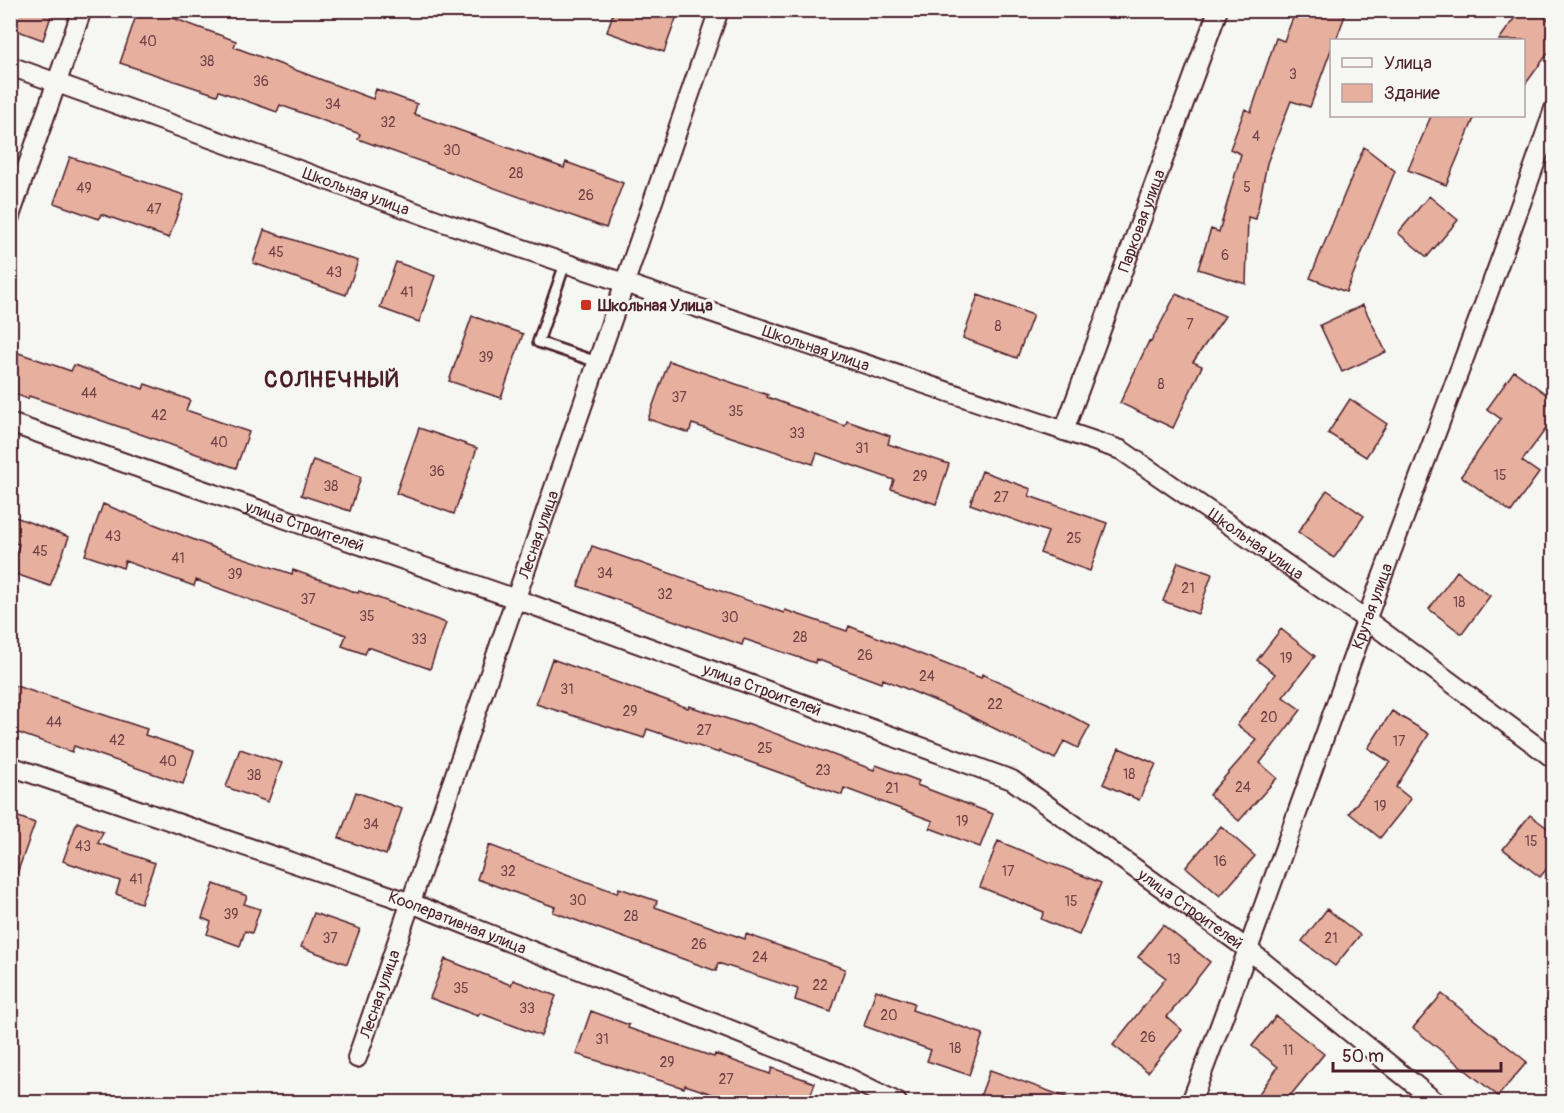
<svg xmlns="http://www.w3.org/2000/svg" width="1564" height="1113" viewBox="0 0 1564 1113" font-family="Pangolin,sans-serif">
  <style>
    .building { fill: #e7b09e; stroke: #4a1f2b; stroke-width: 1.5 }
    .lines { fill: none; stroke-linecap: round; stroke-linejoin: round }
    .service-casing { stroke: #4a1f2b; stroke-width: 14 }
    .minor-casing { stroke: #4a1f2b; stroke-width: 22 }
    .service { stroke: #f6f6f2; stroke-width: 9 }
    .minor { stroke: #f6f6f2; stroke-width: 18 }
    .poi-dot { fill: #c8321e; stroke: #f6f6f2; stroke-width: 2 }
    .labels { text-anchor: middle; stroke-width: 6; stroke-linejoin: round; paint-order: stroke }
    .number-label { font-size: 14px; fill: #714348 }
    .street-label { font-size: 16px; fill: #4a1f2b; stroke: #f6f6f2 }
    .poi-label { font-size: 16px; font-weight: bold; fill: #4a1f2b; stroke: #f6f6f2; text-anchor: start }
    .district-label { font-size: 22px; font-weight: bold; letter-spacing: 1.5px; fill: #4a1f2b; stroke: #f6f6f2 }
  </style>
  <rect width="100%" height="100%" fill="#f6f6f2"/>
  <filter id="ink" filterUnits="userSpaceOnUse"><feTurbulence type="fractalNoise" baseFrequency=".0167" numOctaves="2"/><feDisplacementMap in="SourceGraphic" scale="12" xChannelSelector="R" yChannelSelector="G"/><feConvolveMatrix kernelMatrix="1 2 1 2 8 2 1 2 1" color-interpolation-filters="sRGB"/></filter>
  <g filter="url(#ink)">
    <!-- building -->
    <path class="building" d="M10,10H53L43,40L10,28Z
      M138,10H151L236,41L234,47L373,99L376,89L417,104L414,114L498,144L564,168L566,162L623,183L606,228L358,139L360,134L280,105L277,112L219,91L217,95L120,63Z
      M614,10H679L664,52L607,32Z
      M1296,10H1347L1336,40H1332V47L1310,107L1291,101L1267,163L1256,219L1248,217L1246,284L1198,269L1211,229L1219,232L1241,154L1230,149L1245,109L1251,112L1276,38L1284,41Z
      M1520,10H1536L1554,24V45L1524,86V40H1499Z
      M1431,116H1475L1446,185L1408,170Z
      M1364,147L1395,171L1346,292L1310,278Z
      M70,157L184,195L169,238L101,214L99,219L54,203Z
      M1429,196L1458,220L1427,257L1398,233Z
      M264,230L358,261L346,295L253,263Z
      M396,262L435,276L419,322L380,308Z
      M1176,294L1225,316L1193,362L1202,366L1173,428L1120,403L1149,341L1151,342Z
      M978,295L1033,315L1017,358L963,338Z
      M1363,305L1386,352L1342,372L1320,325Z
      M472,316L523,334L501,398L449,381Z
      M10,350L71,371L74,365L143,389L145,384L190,400L186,410L249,432L236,468L129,430L29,396L28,399L10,392Z
      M669,361L768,395L767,397L845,426L847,421L890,436L888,444L949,464L936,504L891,489L894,480L817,453L813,464L692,424L689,433L648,419Z
      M1514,371L1554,400V418L1522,461L1539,473L1511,512L1461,476L1501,419L1487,409Z
      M1350,399L1387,424L1366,457L1328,433Z
      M419,428L477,448L454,514L396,493Z
      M313,460L361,477L350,511L301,495Z
      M982,471L1031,489L1029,496L1107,523L1090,571L1040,553L1048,532L970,504Z
      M1327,490L1364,516L1334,558L1298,532Z
      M103,504L220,550L292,574L293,570L358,593L359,591L446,623L430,669L368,647L365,654L342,646L346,635L196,580L194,586L125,561L123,568L85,555Z
      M10,515L69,537L50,586L10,572L19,544L10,542Z
      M592,546L784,613L785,610L847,631L849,626L981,678L982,674L1047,703L1090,726L1078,748L1064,741L1055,759L964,713L883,679L881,683L816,659L815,663L744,639L742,645L578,586Z
      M1178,562L1212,574L1198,614L1163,601Z
      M1457,571L1490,596L1462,634L1429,609Z
      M1281,629L1315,656L1283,697L1301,710L1260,763L1277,778L1239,821L1209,795L1257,740L1237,725L1275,674L1257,660Z
      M552,659L688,708L689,706L746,725L747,723L874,770L876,765L919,781L917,785L993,814L980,847L930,828L933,821L844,788L842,795L719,751V753L647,729L644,738L536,704Z
      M10,684L147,729L145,735L194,751L183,784L74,746L72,752L10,730Z
      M1392,711L1429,734L1396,787L1411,799L1380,838L1349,813L1390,762L1368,748Z
      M1119,748L1156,764L1139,800L1103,784Z
      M240,749L282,763L268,802L226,787Z
      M356,792L402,809L386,855L339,838Z
      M10,814L35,823L13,885H10Z
      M1530,815L1554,833V860L1540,877L1503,849Z
      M77,822L103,832L98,843L155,863L141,903L116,894L120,881L63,861Z
      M1221,826L1255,856L1220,896L1186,867Z
      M998,841L1101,883L1079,935L1041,919L1044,912L980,887Z
      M489,845L617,893L619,888L657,901L655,907L745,939L746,934L845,969L831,1012L795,1000L798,989L718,963L716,971L553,912L555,907L477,879Z
      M214,884L247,896L244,904L260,909L252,933L245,931L240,946L207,934L211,922L202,918Z
      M1327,909L1360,935L1335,966L1302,941Z
      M314,913L360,929L347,964L301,947Z
      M1163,925L1210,962L1167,1017L1182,1030L1148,1072L1113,1045L1166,978L1138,957Z
      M445,959L511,985L513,980L556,996L541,1036L480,1013L478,1016L430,998Z
      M876,990L914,1003L912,1010L983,1034L969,1075L927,1061L931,1050L864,1026Z
      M1442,994L1527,1062L1498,1096L1413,1028Z
      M591,1011L629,1025L628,1028L714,1057L715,1054L770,1074L772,1068L815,1083L808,1102H736L685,1085L684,1088L576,1054Z
      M1276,1016L1324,1054L1285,1102H1253L1278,1067L1252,1046Z
      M990,1070L1074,1100V1102H978Z"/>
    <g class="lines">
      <defs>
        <path id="service" d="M566,261L538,342L597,362"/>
        <g id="minor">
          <path id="s1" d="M10,66L443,222L1121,450L1367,620L1554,759"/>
          <path d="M10,216L82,10"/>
          <path id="s2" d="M10,423L516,599L1012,780L1250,951L1436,1102"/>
          <path id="s3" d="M1064,431L1218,10"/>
          <path id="s4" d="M10,766L411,903L837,1072L897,1102"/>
          <path id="s5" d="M357,1058L719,10"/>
          <path id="s6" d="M1191,1102C1253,942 1308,780 1367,618C1429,448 1496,280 1554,109"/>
        </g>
      </defs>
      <!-- service casing -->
      <use href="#service" class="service-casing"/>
      <!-- minor casing -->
      <use href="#minor" class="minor-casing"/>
      <!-- service -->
      <use href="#service" class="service"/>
      <!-- minor -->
      <use href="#minor" class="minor"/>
    </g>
  </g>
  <!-- markers -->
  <rect class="poi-dot" x="580" y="299" width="12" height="12" rx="3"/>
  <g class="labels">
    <!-- number labels -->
    <g class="number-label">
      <text x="148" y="46">40</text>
      <text x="207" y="66">38</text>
      <text x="1293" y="79">3</text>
      <text x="261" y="86">36</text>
      <text x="333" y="109">34</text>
      <text x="388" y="127">32</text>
      <text x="1256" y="141">4</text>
      <text x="452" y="155">30</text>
      <text x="516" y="178">28</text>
      <text x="1247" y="192">5</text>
      <text x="84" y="193">49</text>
      <text x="586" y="200">26</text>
      <text x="154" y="214">47</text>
      <text x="276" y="257">45</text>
      <text x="1225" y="260">6</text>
      <text x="334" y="277">43</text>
      <text x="407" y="297">41</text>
      <text x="1190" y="329">7</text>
      <text x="998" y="331">8</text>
      <text x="486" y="362">39</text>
      <text x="1161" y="389">8</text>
      <text x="89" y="398">44</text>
      <text x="679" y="402">37</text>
      <text x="736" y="416">35</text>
      <text x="159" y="420">42</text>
      <text x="797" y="438">33</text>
      <text x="219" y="447">40</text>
      <text x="862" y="453">31</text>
      <text x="437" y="476">36</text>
      <text x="1500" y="480">15</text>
      <text x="920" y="481">29</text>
      <text x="331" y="491">38</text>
      <text x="1001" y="502">27</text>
      <text x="113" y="541">43</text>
      <text x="1074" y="543">25</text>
      <text x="40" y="556">45</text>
      <text x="178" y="563">41</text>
      <text x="605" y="578">34</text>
      <text x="235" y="579">39</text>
      <text x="1188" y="593">21</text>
      <text x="665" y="599">32</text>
      <text x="308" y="604">37</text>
      <text x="1459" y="607">18</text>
      <text x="367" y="621">35</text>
      <text x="730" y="622">30</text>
      <text x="800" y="642">28</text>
      <text x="419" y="644">33</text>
      <text x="865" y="660">26</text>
      <text x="1286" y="663">19</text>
      <text x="927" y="681">24</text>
      <text x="567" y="694">31</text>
      <text x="995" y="709">22</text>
      <text x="630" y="716">29</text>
      <text x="1269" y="722">20</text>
      <text x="54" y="727">44</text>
      <text x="704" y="735">27</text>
      <text x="117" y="745">42</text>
      <text x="1399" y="746">17</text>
      <text x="765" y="753">25</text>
      <text x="168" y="766">40</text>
      <text x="823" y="775">23</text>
      <text x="1129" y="779">18</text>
      <text x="254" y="780">38</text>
      <text x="1243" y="792">24</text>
      <text x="892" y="793">21</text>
      <text x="1380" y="811">19</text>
      <text x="962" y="826">19</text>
      <text x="371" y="829">34</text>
      <text x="1531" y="846">15</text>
      <text x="83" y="851">43</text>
      <text x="1220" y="866">16</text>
      <text x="508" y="876">32</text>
      <text x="1008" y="876">17</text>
      <text x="136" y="884">41</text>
      <text x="578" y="905">30</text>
      <text x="1071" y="906">15</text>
      <text x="231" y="919">39</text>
      <text x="631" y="921">28</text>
      <text x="330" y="943">37</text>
      <text x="1331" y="943">21</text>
      <text x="699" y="949">26</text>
      <text x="760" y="962">24</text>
      <text x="1174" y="964">13</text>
      <text x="820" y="990">22</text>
      <text x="461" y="993">35</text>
      <text x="527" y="1013">33</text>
      <text x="889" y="1020">20</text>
      <text x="1148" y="1042">26</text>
      <text x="602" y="1044">31</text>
      <text x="955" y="1053">18</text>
      <text x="1288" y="1055">11</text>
      <text x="667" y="1067">29</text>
      <text x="726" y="1084">27</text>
    </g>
    <!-- street labels -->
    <g class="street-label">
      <text dy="6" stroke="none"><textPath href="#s1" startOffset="368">Школьная улица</textPath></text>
      <text dy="6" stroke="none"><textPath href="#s3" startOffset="224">Парковая улица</textPath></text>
      <text dy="6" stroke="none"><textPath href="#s1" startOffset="854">Школьная улица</textPath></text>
      <text dy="6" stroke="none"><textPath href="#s2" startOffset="312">улица Строителей</textPath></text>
      <text dy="6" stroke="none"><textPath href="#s5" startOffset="554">Лесная улица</textPath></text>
      <text dy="6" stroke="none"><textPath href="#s1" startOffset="1340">Школьная улица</textPath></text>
      <text dy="6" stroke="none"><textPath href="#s6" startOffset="528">Крутая улица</textPath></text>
      <text dy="6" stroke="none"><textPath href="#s2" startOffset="798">улица Строителей</textPath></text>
      <text dy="6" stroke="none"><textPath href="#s2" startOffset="1284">улица Строителей</textPath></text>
      <text dy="6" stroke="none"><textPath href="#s4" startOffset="474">Кооперативная улица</textPath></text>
      <text dy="6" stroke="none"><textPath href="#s5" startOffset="68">Лесная улица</textPath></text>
    </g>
    <!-- poi labels -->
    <g class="poi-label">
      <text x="598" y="311">Школьная Улица</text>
    </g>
    <!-- district labels -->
    <g class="district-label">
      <text x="332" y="387">СОЛНЕЧНЫЙ</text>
    </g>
  </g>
  <!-- margin -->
  <rect width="1564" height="1113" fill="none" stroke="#f6f6f2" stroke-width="36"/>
  <rect x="18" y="18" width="1528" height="1077" fill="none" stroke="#4a1f2b" stroke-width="2" filter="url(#ink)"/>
  <!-- legend -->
  <rect x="1330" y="39" width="195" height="78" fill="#f6f6f2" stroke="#b1a0a2" stroke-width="1.5"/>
  <rect x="1342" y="58" width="30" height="9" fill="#f6f6f2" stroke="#b1a0a2" stroke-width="1.5"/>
  <text x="1384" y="69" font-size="18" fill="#4a1f2b">Улица</text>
  <rect x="1342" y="84" width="30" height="18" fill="#e7b09e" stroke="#b1a0a2" stroke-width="1.5"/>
  <text x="1384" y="99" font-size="18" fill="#4a1f2b">Здание</text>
  <!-- scale -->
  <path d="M1333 1062v9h168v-9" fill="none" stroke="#4a1f2b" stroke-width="3"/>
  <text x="1342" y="1062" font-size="18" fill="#4a1f2b" stroke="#f6f6f2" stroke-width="4.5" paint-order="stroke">50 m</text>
</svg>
